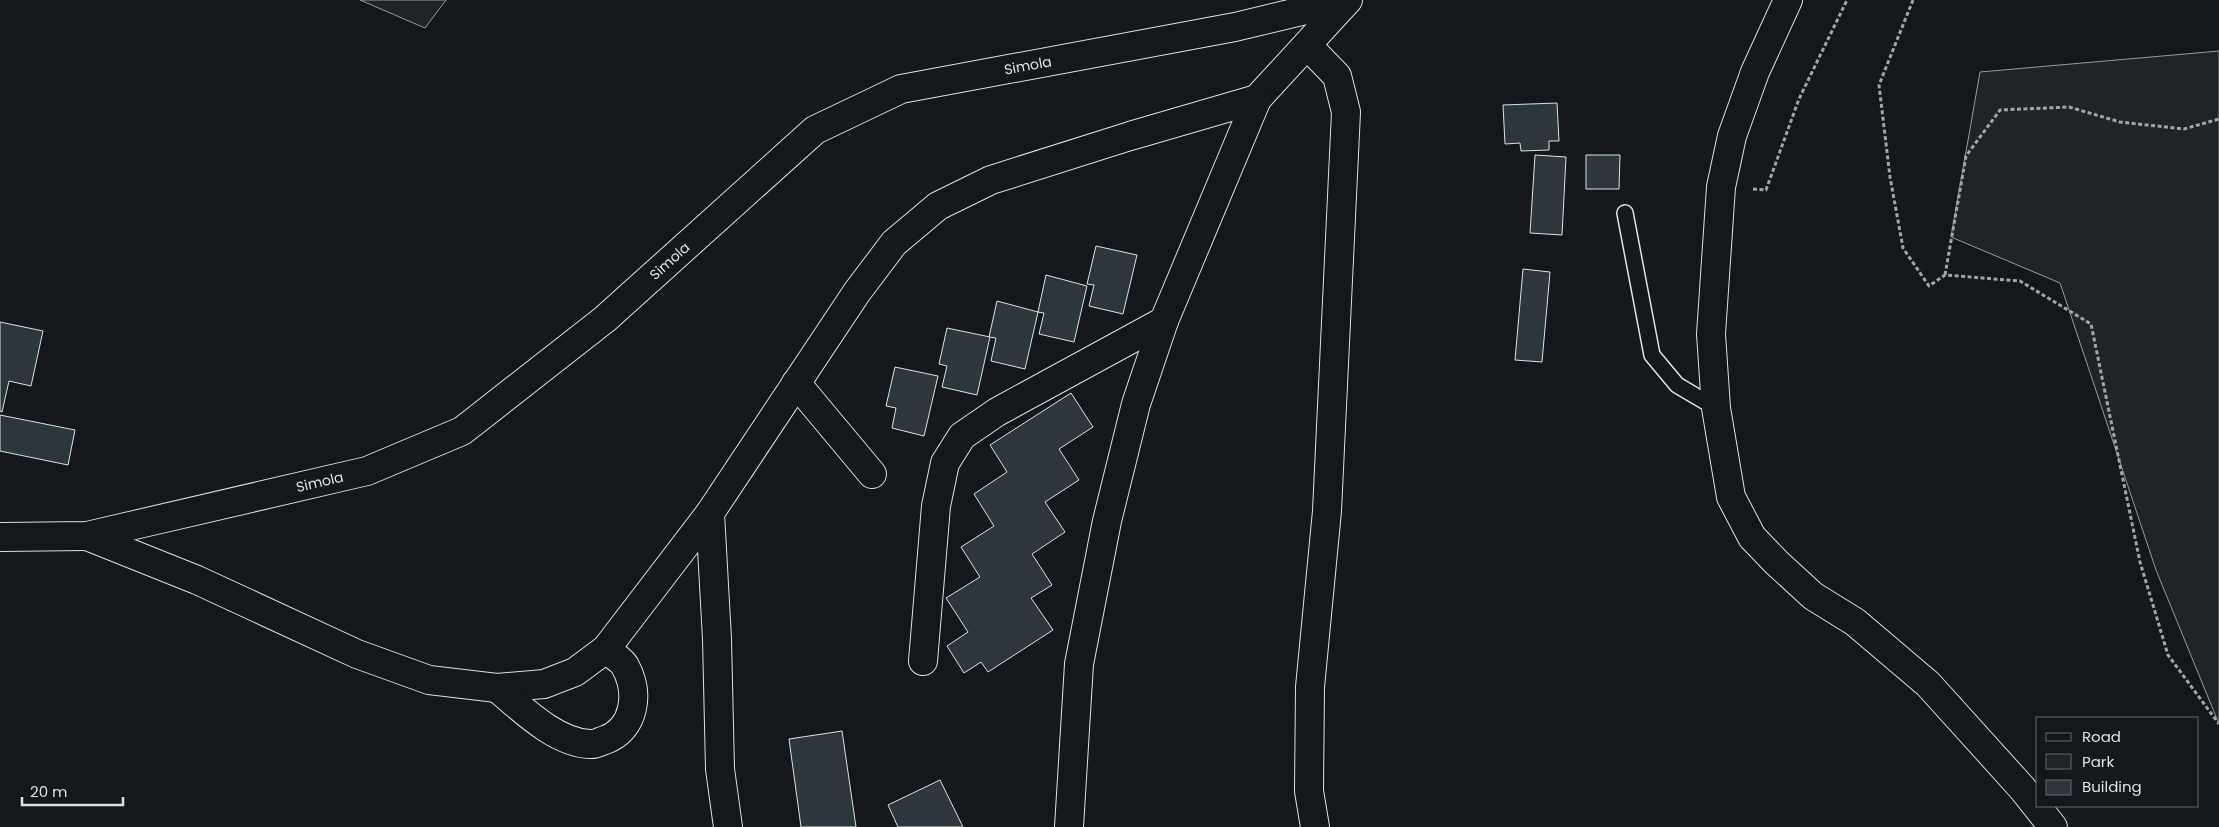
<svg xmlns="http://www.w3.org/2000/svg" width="2219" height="827" viewBox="0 0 2219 827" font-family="Poppins,sans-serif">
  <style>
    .green { fill: #202428; stroke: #939e99 }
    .building { fill: #2c363c; stroke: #d8e6dc }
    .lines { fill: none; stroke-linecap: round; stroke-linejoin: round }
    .service-casing { stroke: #d8e6dc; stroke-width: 18 }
    .minor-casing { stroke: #d8e6dc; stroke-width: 30 }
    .path { stroke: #9da8a2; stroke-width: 3; stroke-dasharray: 4 2.5; stroke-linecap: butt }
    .service { stroke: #14181c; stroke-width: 15 }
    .minor { stroke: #14181c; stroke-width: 28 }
    .labels { text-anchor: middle; stroke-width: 4; stroke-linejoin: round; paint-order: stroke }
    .street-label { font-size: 14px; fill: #d8e6dc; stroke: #14181c }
  </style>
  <rect width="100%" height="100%" fill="#14181c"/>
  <!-- green -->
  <path class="green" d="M360,0H446L425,28Z
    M2219,51V724L2156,570L2060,283L1951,237L1980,72Z"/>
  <!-- building -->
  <path class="building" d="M1557,103L1559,141H1549V150L1521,151L1520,143L1505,144L1503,105Z
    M1535,155L1566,157L1562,235L1530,233Z
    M1586,155H1620L1619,189H1586Z
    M1096,246L1137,255L1123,314L1089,306L1094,285L1087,284Z
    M1523,269L1550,272L1542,362L1515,360Z
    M1046,275L1087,286L1074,342L1039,334L1044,313L1038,312Z
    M997,301L1038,312L1025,369L991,361L996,338L989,337Z
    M0,322L43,331L31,386L9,381L2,412L0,411Z
    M947,328L990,337L977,395L942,387L947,366L939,364Z
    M895,367L938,376L924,436L892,428L896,408L886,406Z
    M1071,393L1093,427L1059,449L1079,480L1045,502L1065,532L1032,554L1052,585L1031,598L1053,630L988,672L981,662L964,673L947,646L968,632L946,598L980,577L961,547L994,526L974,494L1007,472L990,445Z
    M0,415L75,430L68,465L0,451Z
    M842,731L856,827H801L789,739Z
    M940,780L963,827H898L888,805Z"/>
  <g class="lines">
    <defs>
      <path id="service" d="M1625,213L1652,355L1677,385L1716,408"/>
      <g id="minor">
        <path d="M1788,0L1755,72L1732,136L1721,187L1711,334L1716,408L1731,497L1752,537L1776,562L1813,596L1855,622L1928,684L2022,788L2053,827"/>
        <path d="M1307,45L1337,76L1346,112L1327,511L1310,687L1309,791L1315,827"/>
        <path d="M796,383L872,474"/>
        <path d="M87,536L197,580L357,654L429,680L497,688L544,684L575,672L606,649L710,513"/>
        <path id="s1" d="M0,537L87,536L367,471L462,431L605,319L815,130L901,89L1235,27L1348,0"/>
        <path d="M923,661L936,506L945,463L962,436L997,412L1164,321"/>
        <path d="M497,688C522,709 556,743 590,744C595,745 601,741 605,740C635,729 640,693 625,666C622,660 611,654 606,649"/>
        <path d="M728,827L720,769L717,639L710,513L857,292L894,243L938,206L991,180L1130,136L1257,99L1347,1"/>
        <path d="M1069,827L1079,664L1107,521L1136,404L1164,321L1257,99"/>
      </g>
    </defs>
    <!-- service casing -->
    <use href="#service" class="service-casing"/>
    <!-- minor casing -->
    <use href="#minor" class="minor-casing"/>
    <!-- path -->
    <path class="path" d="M1913,0L1879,85L1890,177L1903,248L1929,286L1945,275L2020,281L2091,324L2140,562L2168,655L2219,724
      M1753,189L1766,190L1799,99L1847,0
      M1945,275L1966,156L2000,110L2069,107L2120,122L2184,129L2219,119"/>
    <!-- service -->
    <use href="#service" class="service"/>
    <!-- minor -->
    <use href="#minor" class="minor"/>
  </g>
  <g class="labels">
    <!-- street labels -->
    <g class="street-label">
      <text dy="5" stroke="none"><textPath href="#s1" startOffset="1166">Simola</textPath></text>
      <text dy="5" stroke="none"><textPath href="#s1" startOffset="746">Simola</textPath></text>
      <text dy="5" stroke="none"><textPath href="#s1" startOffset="326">Simola</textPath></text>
    </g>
  </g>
  <!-- legend -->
  <rect x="2036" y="717" width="162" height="90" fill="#14181c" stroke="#626a69"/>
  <rect x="2046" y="733" width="25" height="8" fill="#14181c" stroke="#626a69"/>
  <text x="2082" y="742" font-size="15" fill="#d8e6dc">Road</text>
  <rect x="2046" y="754" width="25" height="15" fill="#202428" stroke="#626a69"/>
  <text x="2082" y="767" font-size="15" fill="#d8e6dc">Park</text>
  <rect x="2046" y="780" width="25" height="15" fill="#2c363c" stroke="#626a69"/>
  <text x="2082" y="792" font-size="15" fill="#d8e6dc">Building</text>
  <!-- scale -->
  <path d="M22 797v8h101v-8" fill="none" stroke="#d8e6dc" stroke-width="2.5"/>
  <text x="30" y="797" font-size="15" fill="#d8e6dc" stroke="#14181c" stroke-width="4" paint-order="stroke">20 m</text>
</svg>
